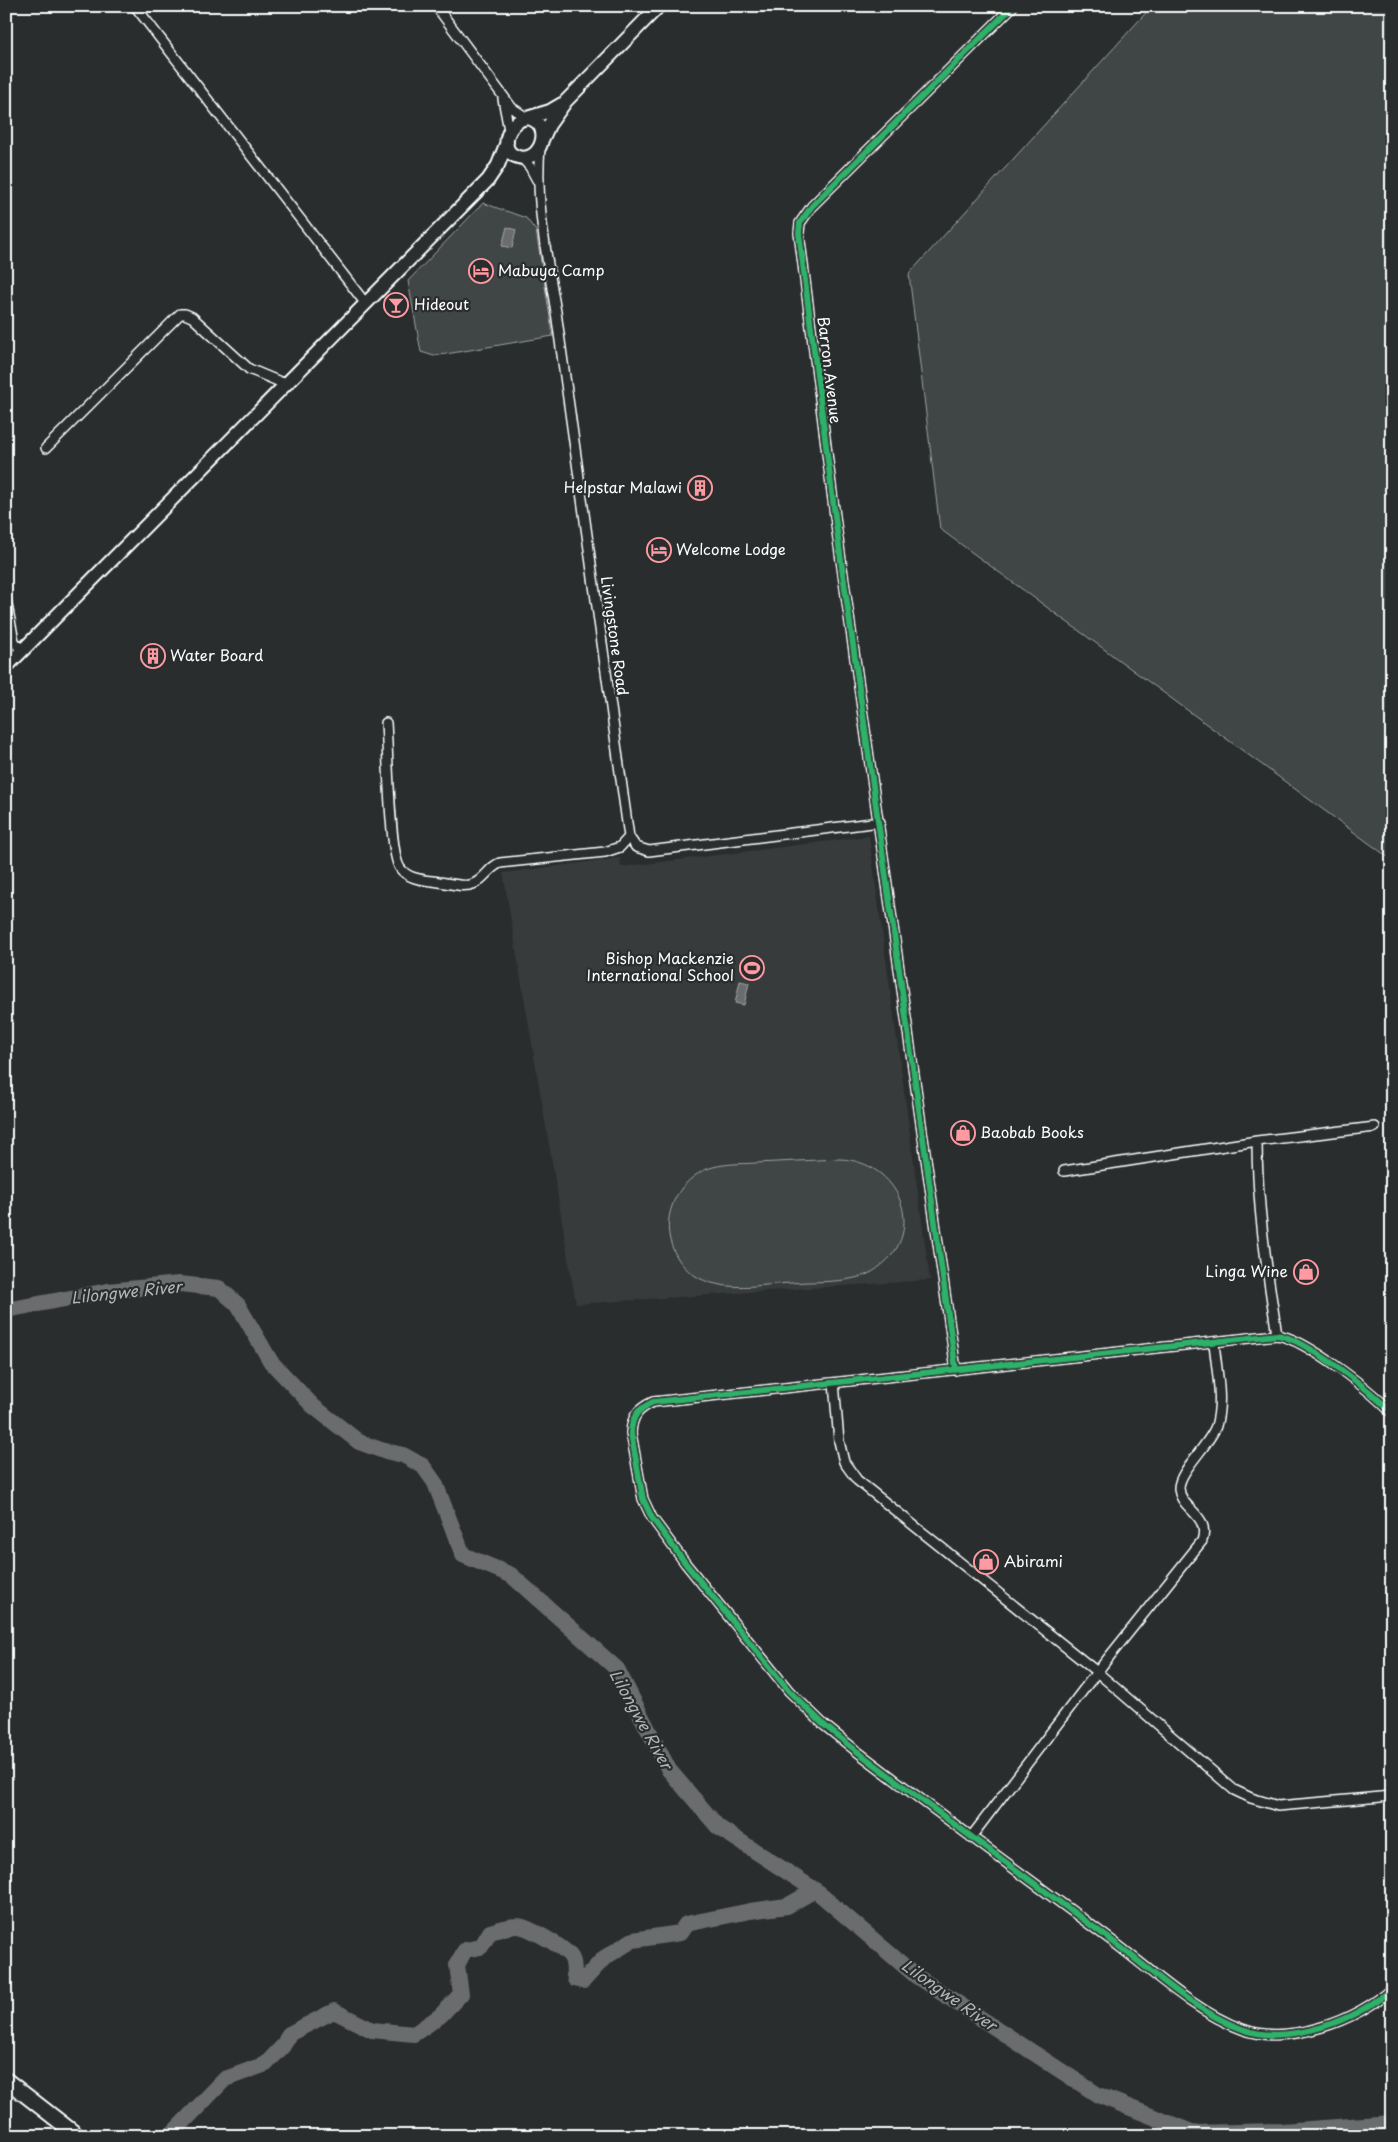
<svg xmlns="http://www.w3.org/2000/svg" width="1398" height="2142" viewBox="0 0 1398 2142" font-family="'Playpen Sans',sans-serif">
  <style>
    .built { fill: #373a3b }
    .green { fill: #414445; stroke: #a0a2a2 }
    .water { fill: #6a6c6d; stroke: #a6a7a7 }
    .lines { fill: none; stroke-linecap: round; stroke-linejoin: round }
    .river { stroke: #6a6c6d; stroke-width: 16 }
    .street-casing { stroke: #fff; stroke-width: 12 }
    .secondary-casing { stroke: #fff; stroke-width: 16 }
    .primary-casing { stroke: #fff; stroke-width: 18 }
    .street { stroke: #2a2d2e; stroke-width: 9 }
    .secondary { stroke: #2a2d2e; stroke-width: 12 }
    .primary { stroke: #2a2d2e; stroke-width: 14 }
    .cycleway-casing { stroke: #2a2d2e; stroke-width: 9 }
    .cycleway { stroke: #2db169; stroke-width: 6 }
    .labels { text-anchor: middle; stroke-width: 4.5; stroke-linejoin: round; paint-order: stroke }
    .poi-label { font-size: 15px; fill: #fff; stroke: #2a2d2e; text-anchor: start }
    .street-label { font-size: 15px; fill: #fff; stroke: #2a2d2e }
    .water-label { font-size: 16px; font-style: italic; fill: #b4b6b6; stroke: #2a2d2e }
  </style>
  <rect width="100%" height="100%" fill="#2a2d2e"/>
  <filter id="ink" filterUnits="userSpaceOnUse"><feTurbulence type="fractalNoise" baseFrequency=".02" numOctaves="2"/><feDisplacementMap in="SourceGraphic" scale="10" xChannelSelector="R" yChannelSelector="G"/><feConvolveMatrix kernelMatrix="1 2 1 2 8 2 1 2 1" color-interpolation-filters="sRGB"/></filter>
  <g filter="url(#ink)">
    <!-- built -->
    <path class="built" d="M869,836L930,1280L576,1304L503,873L620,858L621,867Z"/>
    <!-- green -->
    <path class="green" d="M1152,6H1392V860L940,529L909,274Z
      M483,203L526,218L536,231L553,336L434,356L421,352L408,281Z
      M839,1159C898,1160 929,1231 879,1267C872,1273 864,1276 855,1278C834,1283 812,1281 791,1283C767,1284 739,1290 716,1284C700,1281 685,1271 677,1257C668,1242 666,1225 671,1209C676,1191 690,1176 707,1169C723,1163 740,1164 756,1163C784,1162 811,1160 839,1159Z"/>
    <!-- water -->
    <path class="water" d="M507,227L516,230L512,248L502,246Z
      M740,981L749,983L744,1005L735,1003Z"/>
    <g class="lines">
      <!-- river -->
      <path class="river" d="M6,1310L108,1291L179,1284L219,1288L238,1305L271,1362L313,1406L359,1442L381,1450L403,1455L423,1466L435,1483L463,1555L511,1575L617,1669L669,1770L718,1827L815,1890L916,1976L1098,2095L1194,2133L1282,2131L1392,2123
        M170,2136L225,2079L266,2064L283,2046L289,2034L334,2011L372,2030L414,2034L440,2016L461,1994L457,1965L465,1950L481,1947L490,1932C498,1930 508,1926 517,1926C528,1926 565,1948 571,1957C576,1965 572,1971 575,1979L583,1981L604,1958L633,1940L680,1933L686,1924L750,1911L787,1906L815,1890"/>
      <defs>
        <path id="street" d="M135,6L366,304
          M436,6L512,108L527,118
          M503,99L509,130
          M540,147C535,202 547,257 556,312L629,837L636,847L649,851L880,822
          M522,158L530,167L537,180
          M46,448L180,314H185L192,317L249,369L285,384
          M6,599L14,641L22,651
          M386,723C388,748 389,853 400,868C408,880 427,880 439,882C449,883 464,888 473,884C484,880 489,867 500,863L605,852L620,847L629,837
          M1064,1171L1257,1141
          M1277,1335C1267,1270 1257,1207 1257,1141L1375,1127
          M956,1370L837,532L799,233L800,223L812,206L1013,6
          M834,1383L839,1441L844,1462L857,1480L1097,1672L1234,1790L1251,1798L1278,1806L1392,1796
          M1392,1413C1371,1391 1306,1339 1277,1335L653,1402C638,1409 632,1416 631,1433L643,1499L652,1518L686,1564L789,1691L824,1725L854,1749C939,1814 1025,1876 1111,1940C1151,1970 1195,2012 1242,2029C1287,2046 1358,2021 1392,1988
          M971,1837L1097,1672L1202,1541C1211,1514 1180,1510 1179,1488C1179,1471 1210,1444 1216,1426C1224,1400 1216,1368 1214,1342"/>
        <path id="secondary" d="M527,118C554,122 542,164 518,157C496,151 509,120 527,118Z
          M527,118L550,111L562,104
          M543,138L549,125L566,101L659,6
          M6,667L488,180L498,165L507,142"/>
        <path id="primary" d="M6,2080L78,2136"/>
      </defs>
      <!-- street casing -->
      <use href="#street" class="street-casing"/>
      <!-- secondary casing -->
      <use href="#secondary" class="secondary-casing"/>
      <!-- primary casing -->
      <use href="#primary" class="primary-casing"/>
      <!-- street -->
      <use href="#street" class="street"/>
      <!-- secondary -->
      <use href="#secondary" class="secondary"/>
      <!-- primary -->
      <use href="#primary" class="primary"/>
      <defs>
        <path id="cycleway" d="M956,1370L837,532L799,233L800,223L812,206L1013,6
          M1392,1413C1371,1391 1306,1339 1277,1335L653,1402C638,1409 632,1416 631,1433L643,1499L652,1518L686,1564L789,1691L824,1725L854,1749C939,1814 1025,1876 1111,1940C1151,1970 1195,2012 1242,2029C1287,2046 1358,2021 1392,1988"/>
      </defs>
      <!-- cycleway casing -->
      <use href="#cycleway" class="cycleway-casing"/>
      <!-- cycleway -->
      <use href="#cycleway" class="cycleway"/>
    </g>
  </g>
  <!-- icons -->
  <defs>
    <symbol id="hotel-ring" viewBox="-11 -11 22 22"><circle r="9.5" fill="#2a2d2e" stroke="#ff9aa2" stroke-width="1.5"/><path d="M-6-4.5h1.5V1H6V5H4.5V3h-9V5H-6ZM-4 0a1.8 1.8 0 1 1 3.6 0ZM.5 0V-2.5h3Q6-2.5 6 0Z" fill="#ff9aa2"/></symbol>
    <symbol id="bar-ring" viewBox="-11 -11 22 22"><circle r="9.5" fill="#2a2d2e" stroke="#ff9aa2" stroke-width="1.5"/><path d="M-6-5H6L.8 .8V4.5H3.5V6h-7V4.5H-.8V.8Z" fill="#ff9aa2"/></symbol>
    <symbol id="building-ring" viewBox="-11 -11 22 22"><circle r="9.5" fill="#2a2d2e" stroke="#ff9aa2" stroke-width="1.5"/><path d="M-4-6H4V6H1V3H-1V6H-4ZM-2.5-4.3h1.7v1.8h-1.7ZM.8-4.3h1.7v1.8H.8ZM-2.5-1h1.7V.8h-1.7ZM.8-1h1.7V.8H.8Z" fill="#ff9aa2"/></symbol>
    <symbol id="stadium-ring" viewBox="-11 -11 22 22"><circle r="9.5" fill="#2a2d2e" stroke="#ff9aa2" stroke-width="1.5"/><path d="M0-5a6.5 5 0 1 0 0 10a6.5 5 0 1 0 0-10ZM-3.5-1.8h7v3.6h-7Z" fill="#ff9aa2"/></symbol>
    <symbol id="shop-ring" viewBox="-11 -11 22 22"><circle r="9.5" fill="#2a2d2e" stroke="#ff9aa2" stroke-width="1.5"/><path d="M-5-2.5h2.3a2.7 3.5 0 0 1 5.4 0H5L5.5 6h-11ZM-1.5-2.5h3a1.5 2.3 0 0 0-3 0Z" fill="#ff9aa2"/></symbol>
  </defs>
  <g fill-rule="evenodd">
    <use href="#hotel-ring" x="467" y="257" width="28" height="28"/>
    <use href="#bar-ring" x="382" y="291" width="28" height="28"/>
    <use href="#building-ring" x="686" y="474" width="28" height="28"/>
    <use href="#hotel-ring" x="645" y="536" width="28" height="28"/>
    <use href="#building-ring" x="139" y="642" width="28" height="28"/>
    <use href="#stadium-ring" x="738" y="954" width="28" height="28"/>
    <use href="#shop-ring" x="949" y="1119" width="28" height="28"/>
    <use href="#shop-ring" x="1292" y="1258" width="28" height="28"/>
    <use href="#shop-ring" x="972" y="1548" width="28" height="28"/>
  </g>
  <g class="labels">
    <!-- poi labels -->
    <g class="poi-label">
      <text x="498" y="276">Mabuya Camp</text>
      <text x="414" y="310">Hideout</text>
      <text x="682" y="493" text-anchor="end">Helpstar Malawi</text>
      <text x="676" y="555">Welcome Lodge</text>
      <text x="170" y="661">Water Board</text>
      <text x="734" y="964" text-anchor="end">Bishop Mackenzie<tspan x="734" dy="17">International School</tspan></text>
      <text x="980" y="1138">Baobab Books</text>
      <text x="1288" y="1277" text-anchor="end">Linga Wine</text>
      <text x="1004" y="1567">Abirami</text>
    </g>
    <!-- street labels -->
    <g class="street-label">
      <text transform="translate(829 370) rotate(83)" y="5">Barron Avenue</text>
      <text transform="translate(614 636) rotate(82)" y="5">Livingstone Road</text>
    </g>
    <!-- water labels -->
    <g class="water-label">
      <text transform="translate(126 1292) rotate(-6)" y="6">Lilongwe River</text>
      <text transform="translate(641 1719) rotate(61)" y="6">Lilongwe River</text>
      <text transform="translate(949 1995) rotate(35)" y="6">Lilongwe River</text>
    </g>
  </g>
  <!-- margin -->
  <rect width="1398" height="2142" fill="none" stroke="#2a2d2e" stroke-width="25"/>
  <rect x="12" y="12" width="1373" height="2117" fill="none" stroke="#fff" stroke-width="2" filter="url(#ink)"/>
</svg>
